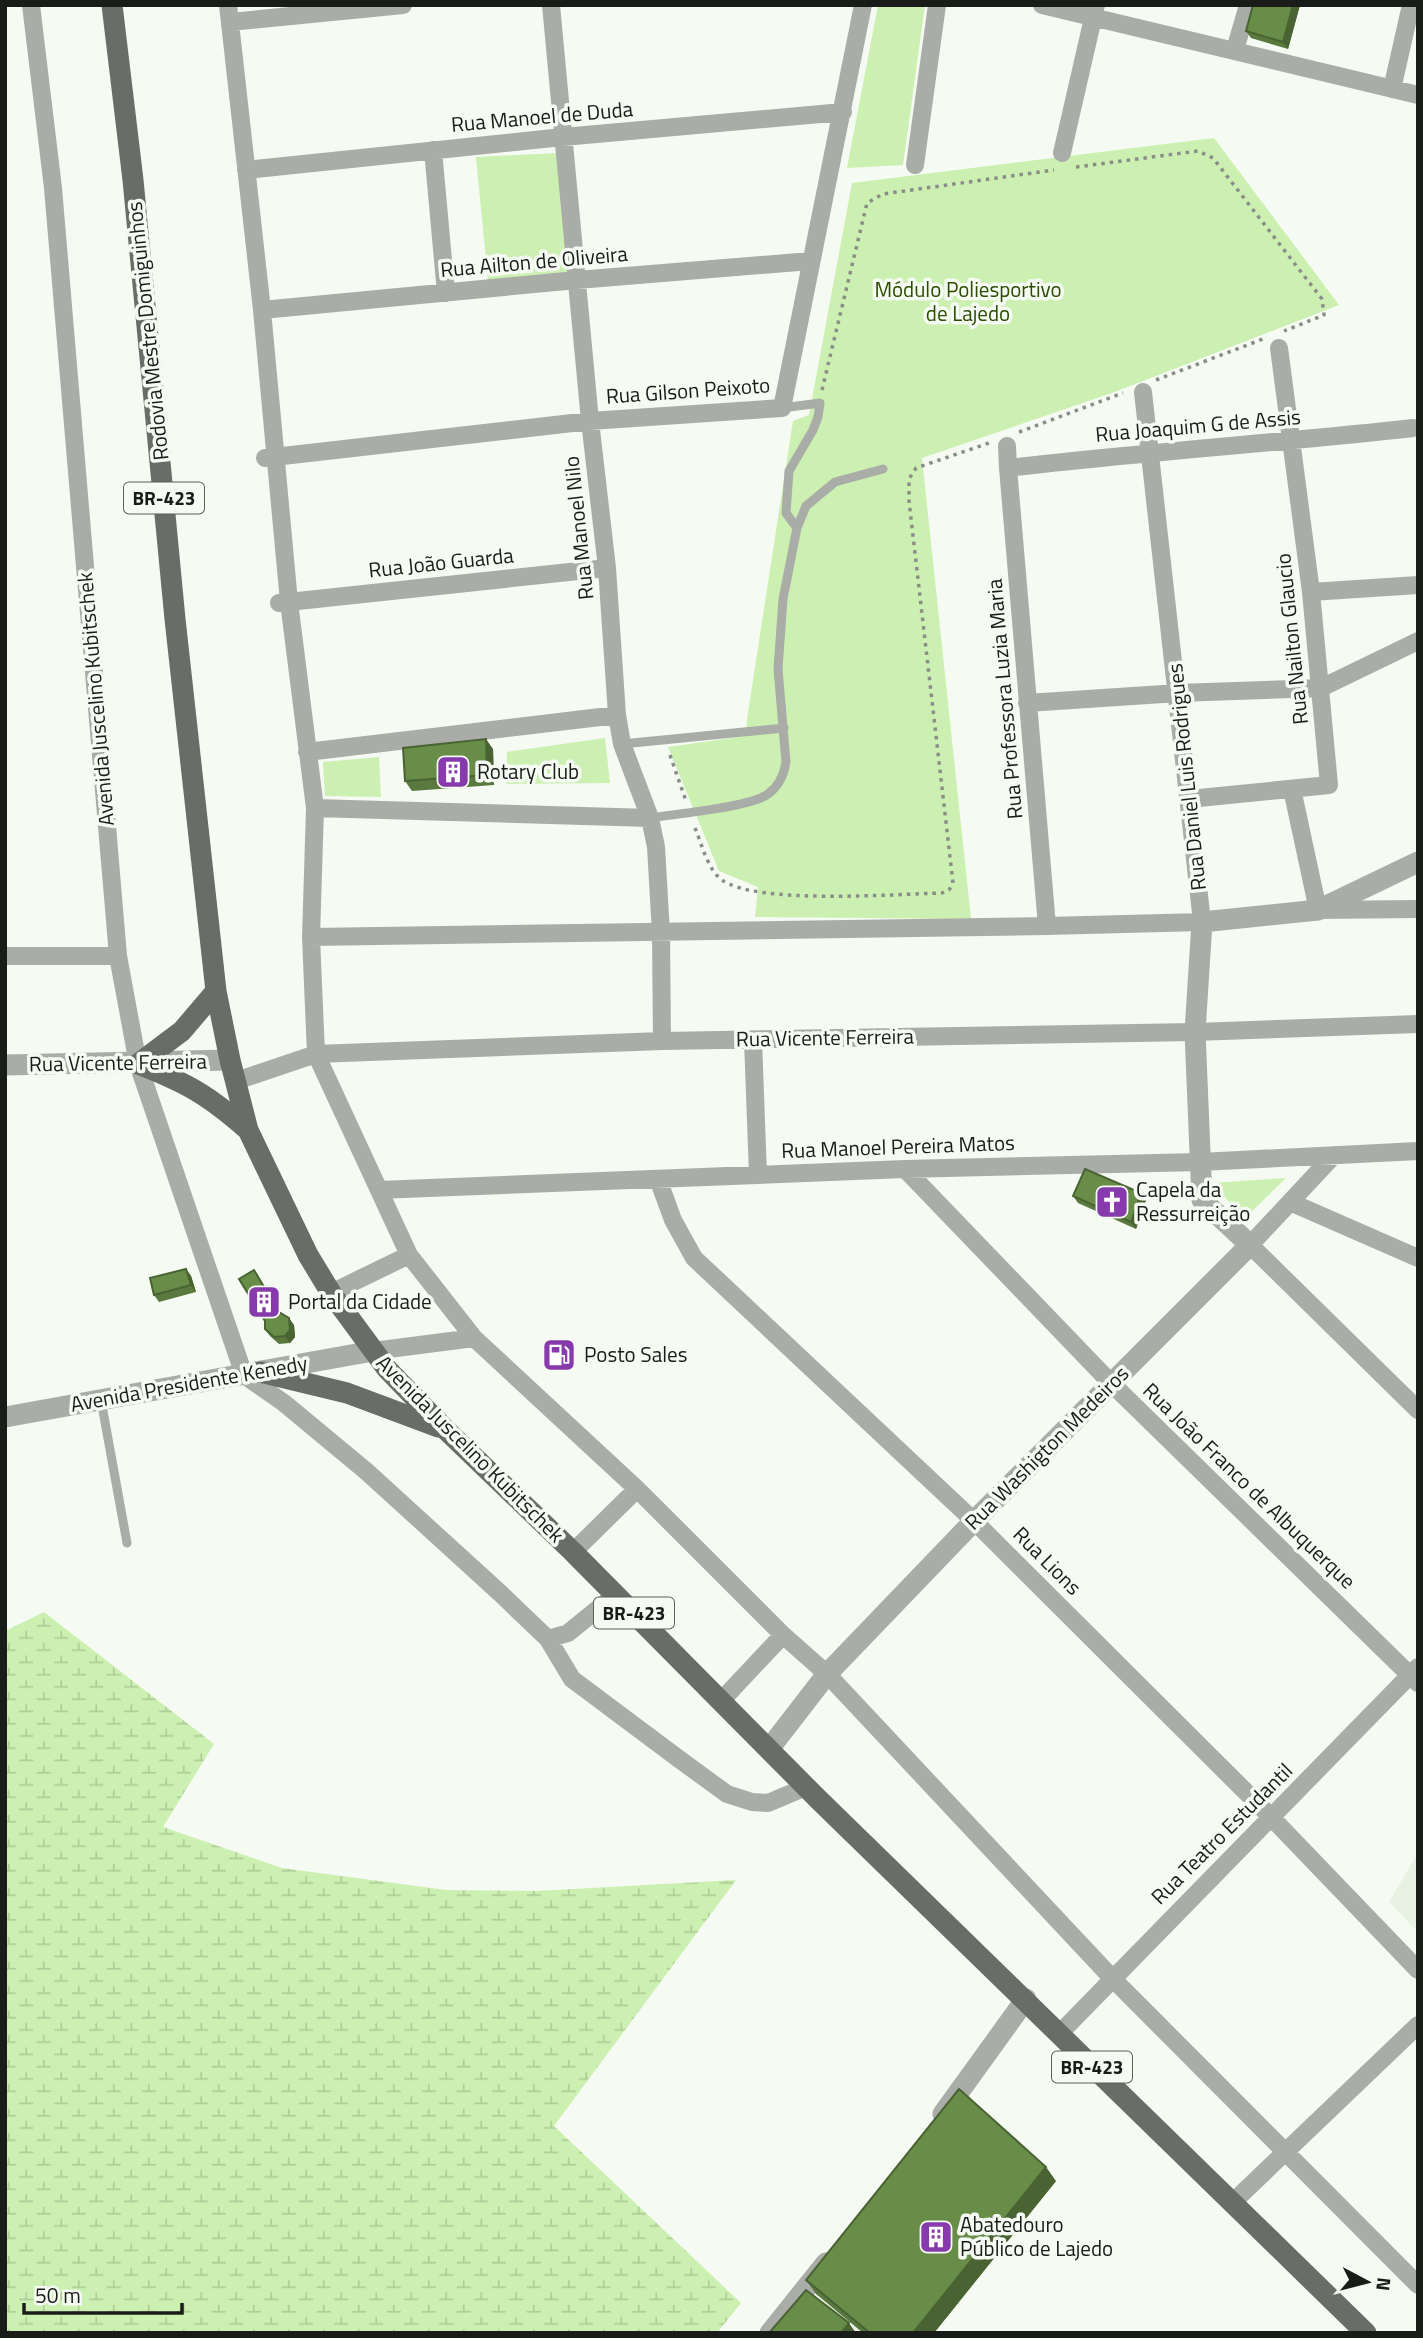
<svg xmlns="http://www.w3.org/2000/svg" width="1423" height="2338" viewBox="0 0 1423 2338" font-family="'Titillium Web',sans-serif">
  <style>
    .built { fill: #e8f1e2 }
    .wetland { fill: url(#wetland-marsh) }
    .green { fill: #ccf0b1 }
    .lines { fill: none; stroke-linecap: round; stroke-linejoin: round }
    .path { stroke: #8a8e88; stroke-width: 3.5; stroke-dasharray: 3.5 5; stroke-linecap: butt }
    .service { stroke: #aaaca8; stroke-width: 9 }
    .minor { stroke: #aaaca8; stroke-width: 18 }
    .tertiary { stroke: #aaaca8; stroke-width: 21 }
    .primary { stroke: #696d67; stroke-width: 21 }
    .wall { fill: #59793f }
    .shaded-wall { fill: #496333 }
    .building { fill: #688d49; stroke: #496333; stroke-width: 2 }
    .labels { text-anchor: middle; stroke-width: 7; stroke-linejoin: round; paint-order: stroke }
    .shield { fill: #f5faf2; stroke: #5c5f5a; stroke-width: 2 }
    .shield-label { font-size: 19px; font-weight: bold; fill: #1a1c19 }
    .street-label { font-size: 21px; fill: #1a1c19; stroke: #f5faf2 }
    .park-label { font-size: 21px; fill: #2a4d00; stroke: #f5faf2 }
    .poi-label { font-size: 21px; fill: #1a1c19; stroke: #f5faf2; text-anchor: start }
  </style>
  <defs>
    <pattern id="wetland-marsh" width="20" height="14" patternUnits="userSpaceOnUse" patternTransform="scale(1.75)"><rect width="20" height="14" fill="#ccf0b1"/><path d="M1 5h8M5 5V1M11 12h8M15 12V8" fill="none" stroke="#afcd98"/></pattern>
  </defs>
  <rect width="100%" height="100%" fill="#f5faf2"/>
  <!-- built -->
  <path class="built" d="M1418,1853V1932L1389,1902Z"/>
  <!-- wetland -->
  <path class="wetland" d="M44,1612L214,1744L163,1827L282,1868L446,1890L537,1891L736,1880L554,2126L741,2303L717,2333H5V1631Z"/>
  <!-- green -->
  <path class="green" d="M878,5H925L903,165L847,168Z
    M1214,138L1339,305L1112,393L922,458L971,919L755,917L758,887L719,871L668,747L746,736L747,719L793,421L809,415L852,183Z
    M557,153L569,274L488,281L476,157Z
    M605,738L610,783L506,784L507,752Z
    M379,757L381,797L325,796L323,762Z
    M1286,1178L1245,1218L1211,1183Z"/>
  <g class="lines">
    <!-- path -->
    <path class="path" d="M1076,167L1198,151L1213,158L1322,299L1324,315L1284,331
      M1156,380L1263,339
      M822,390L867,203L883,194L1054,170
      M1019,432L1123,393
      M670,755L686,801
      M695,828C702,844 707,869 722,880C757,905 896,894 942,893L949,890L953,883L909,501V479L916,468L989,443"/>
    <!-- service -->
    <path class="service" d="M782,408L820,403L818,417L813,430L789,471L786,513L797,528
      M622,744L784,728
      M650,818C674,814 752,807 768,794C779,786 784,775 786,762L778,669L783,599L797,528L806,506L835,482L883,469
      M101,1400L127,1543"/>
    <!-- minor -->
    <path class="minor" d="M31,5L53,188L118,956L138,1064L244,1375L284,1403L366,1471L500,1593L548,1639L572,1679L679,1759L727,1794L752,1802L768,1803L806,1787
      M228,5L262,310L289,602L315,808L311,937L316,1054L409,1255L474,1338L637,1489L783,1635L827,1674L1112,1978L1418,2285
      M551,5L590,421L607,568L617,715L622,744L650,818L656,847L661,933L662,1041
      M1042,5L1418,95
      M230,22L403,5
      M1235,50L1248,5
      M1392,89L1411,5
      M433,150L446,293
      M1062,153L1096,5
      M915,165L937,5
      M246,170L563,137L843,112
      M262,310L577,280L811,261
      M1007,446L1008,468C1143,452 1279,443 1413,428
      M265,458L590,421L782,408L863,5
      M1008,468L1047,926
      M1311,592L1418,585
      M279,603L607,568
      M1027,703L1178,693L1321,688L1418,641
      M307,752L617,715
      M1292,789L1318,910L1418,909
      M1189,799L1329,785L1311,592L1279,348
      M315,808L650,818
      M311,937L1047,926L1202,922L1143,392
      M5,956H118
      M753,1040L758,1175
      M236,1081L316,1054L662,1041L1195,1032L1418,1024
      M1334,1155L1250,1245L1418,1410
      M905,1169L1111,1383L1418,1683
      M658,1179L673,1220L694,1258L974,1521L1271,1817L1418,1970
      M379,1190L905,1169L1200,1162L1418,1151
      M1290,1202L1418,1258
      M331,1293L409,1255
      M373,1351L474,1338
      M573,1552L637,1489
      M548,1639L568,1633L615,1595
      M721,1701L783,1635
      M1059,2034L1418,1667
      M1232,2203L1418,2025"/>
    <!-- tertiary -->
    <path class="tertiary" d="M5,1065L230,1060
      M5,1417L373,1351
      M769,1749L827,1674L974,1521L1250,1245L1202,1200L1195,1032L1202,922L1318,910L1418,862
      M943,2114L1026,1999
      M770,2333L826,2263"/>
    <!-- primary -->
    <path class="primary" d="M112,5L133,180L175,619L216,991L230,1060L248,1130L308,1255L331,1293L387,1369L446,1430L573,1552L819,1800L1366,2333
      M138,1064C187,1083 208,1095 248,1130
      M138,1064L182,1031L216,991
      M260,1372L347,1393L438,1427"/>
  </g>
  <!-- wall -->
  <path class="wall" d="M1253,5H1300L1288,49L1251,38L1246,31Z
    M493,749L494,785L412,791L405,781Z
    M1073,1196L1146,1200L1136,1229L1078,1203Z
    M186,1269L191,1276L196,1292L159,1302L154,1295Z
    M254,1270L280,1312L294,1325L295,1337L290,1343L279,1344L270,1336L265,1329V1321Z
    M1056,2181L934,2333H863L816,2294L806,2280Z"/>
  <!-- shaded-wall -->
  <path class="shaded-wall" d="M1293,5H1300L1288,49L1283,42Z
    M486,739L493,749L494,785L487,775Z
    M1141,1193L1146,1200L1136,1229L1131,1222Z
    M186,1269L191,1276L196,1292L191,1285Z
    M289,1318L294,1325L295,1337L290,1343L285,1336Z
    M1046,2167L1056,2181L934,2333H913Z
    M849,2323L856,2333H841Z"/>
  <!-- building -->
  <path class="building" d="M1253,5H1293L1283,42L1246,31Z
    M486,739L487,775L405,781L403,748Z
    M1085,1169L1141,1193L1131,1222L1073,1196Z
    M186,1269L191,1285L154,1295L150,1278Z
    M254,1270L279,1312L289,1318L290,1330L285,1336L274,1337L265,1329V1321L239,1279Z
    M959,2089L1046,2167L913,2333H870L806,2280Z
    M806,2290L849,2323L841,2333H769Z"/>
  <!-- icons -->
  <defs>
    <symbol id="building-square" viewBox="-11 -11 22 22"><rect x="-9" y="-9" width="18" height="18" rx="4" fill="#863aab" stroke="#f5faf2"/><path d="M-4-6H4V6H1V3H-1V6H-4ZM-2.5-4.3h1.7v1.8h-1.7ZM.8-4.3h1.7v1.8H.8ZM-2.5-1h1.7V.8h-1.7ZM.8-1h1.7V.8H.8Z" fill="#fff"/></symbol>
    <symbol id="church-square" viewBox="-11 -11 22 22"><rect x="-9" y="-9" width="18" height="18" rx="4" fill="#863aab" stroke="#f5faf2"/><path d="M-1.2-6h2.4v3.5h3.3v2.4h-3.3V6h-2.4V-.1h-3.3v-2.4h3.3Z" fill="#fff"/></symbol>
    <symbol id="fuel-square" viewBox="-11 -11 22 22"><rect x="-9" y="-9" width="18" height="18" rx="4" fill="#863aab" stroke="#f5faf2"/><path d="M-5.5-6h7V0h2V4h1.3V-2.5L3-4.5l.8-.8L6-3V5H2.5V1h-1V6h-7ZM-4.2-4.7v3.2H.2V-4.7Z" fill="#fff"/></symbol>
  </defs>
  <g fill-rule="evenodd">
    <use href="#building-square" x="434" y="753" width="38" height="38"/>
    <use href="#church-square" x="1093" y="1183" width="38" height="38"/>
    <use href="#building-square" x="245" y="1283" width="38" height="38"/>
    <use href="#fuel-square" x="540" y="1336" width="38" height="38"/>
    <use href="#building-square" x="917" y="2218" width="38" height="38"/>
  </g>
  <g class="labels">
    <!-- shield labels -->
    <g class="shield">
      <rect x="124" y="482.5" width="80" height="31" rx="5"/>
      <rect x="594" y="1597.5" width="80" height="31" rx="5"/>
      <rect x="1052" y="2051.5" width="80" height="31" rx="5"/>
    </g>
    <g class="shield-label">
      <text x="164" y="505">BR-423</text>
      <text x="634" y="1620">BR-423</text>
      <text x="1092" y="2074">BR-423</text>
    </g>
    <!-- street labels -->
    <g class="street-label">
      <text transform="translate(542 117) rotate(-5)" y="7">Rua Manoel de Duda</text>
      <text transform="translate(534 262) rotate(-5)" y="7">Rua Ailton de Oliveira</text>
      <text transform="translate(148 331) rotate(-96)" y="7">Rodovia Mestre Domiguinhos</text>
      <text transform="translate(688 391) rotate(-4)" y="7">Rua Gilson Peixoto</text>
      <text transform="translate(1198 426) rotate(-5)" y="7">Rua Joaquim G de Assis</text>
      <text transform="translate(579 528) rotate(-96)" y="7">Rua Manoel Nilo</text>
      <text transform="translate(441 563) rotate(-6)" y="7">Rua João Guarda</text>
      <text transform="translate(1292 639) rotate(-96)" y="7">Rua Nailton Glaucio</text>
      <text transform="translate(96 699) rotate(-95)" y="7">Avenida Juscelino Kubitschek</text>
      <text transform="translate(1005 699) rotate(-95)" y="7">Rua Professora Luzia Maria</text>
      <text transform="translate(1187 777) rotate(-96)" y="7">Rua Daniel Luis Rodrigues</text>
      <text transform="translate(825 1038) rotate(-1)" y="7">Rua Vicente Ferreira</text>
      <text transform="translate(118 1063) rotate(-1)" y="7">Rua Vicente Ferreira</text>
      <text transform="translate(898 1147) rotate(-2)" y="7">Rua Manoel Pereira Matos</text>
      <text transform="translate(189 1384) rotate(-10)" y="7">Avenida Presidente Kenedy</text>
      <text transform="translate(1047 1448) rotate(-45)" y="7">Rua Washigton Medeiros</text>
      <text transform="translate(470 1449) rotate(45)" y="7">Avenida Juscelino Kubitschek</text>
      <text transform="translate(1249 1486) rotate(44)" y="7">Rua João Franco de Albuquerque</text>
      <text transform="translate(1047 1561) rotate(45)" y="7">Rua Lions</text>
      <text transform="translate(1222 1834) rotate(-45)" y="7">Rua Teatro Estudantil</text>
    </g>
    <!-- park labels -->
    <g class="park-label">
      <text x="968" y="297">Módulo Poliesportivo<tspan x="968" dy="24">de Lajedo</tspan></text>
    </g>
    <!-- poi labels -->
    <g class="poi-label">
      <text x="477" y="779">Rotary Club</text>
      <text x="1136" y="1197">Capela da<tspan x="1136" dy="24">Ressurreição</tspan></text>
      <text x="288" y="1309">Portal da Cidade</text>
      <text x="584" y="1362">Posto Sales</text>
      <text x="960" y="2232">Abatedouro<tspan x="960" dy="24">Público de Lajedo</tspan></text>
    </g>
  </g>
  <!-- border -->
  <rect width="1423" height="2338" fill="none" stroke="#1a1c19" stroke-width="14"/>
  <!-- north arrow -->
  <g transform="translate(1367 2282) rotate(97)" stroke="#f5faf2" stroke-width="5" paint-order="stroke">
  <path d="M0-5L12 26L0 18L-12 26Z" fill="#1a1c19"/>
  <text y="-10" font-size="19" font-weight="bold" text-anchor="middle" fill="#1a1c19">N</text>
  </g>
  <!-- scale -->
  <path d="M24 2303v10h158v-10" fill="none" stroke="#1a1c19" stroke-width="3.5"/>
  <text x="35" y="2303" font-size="21" fill="#1a1c19" stroke="#f5faf2" stroke-width="5" paint-order="stroke">50 m</text>
</svg>
